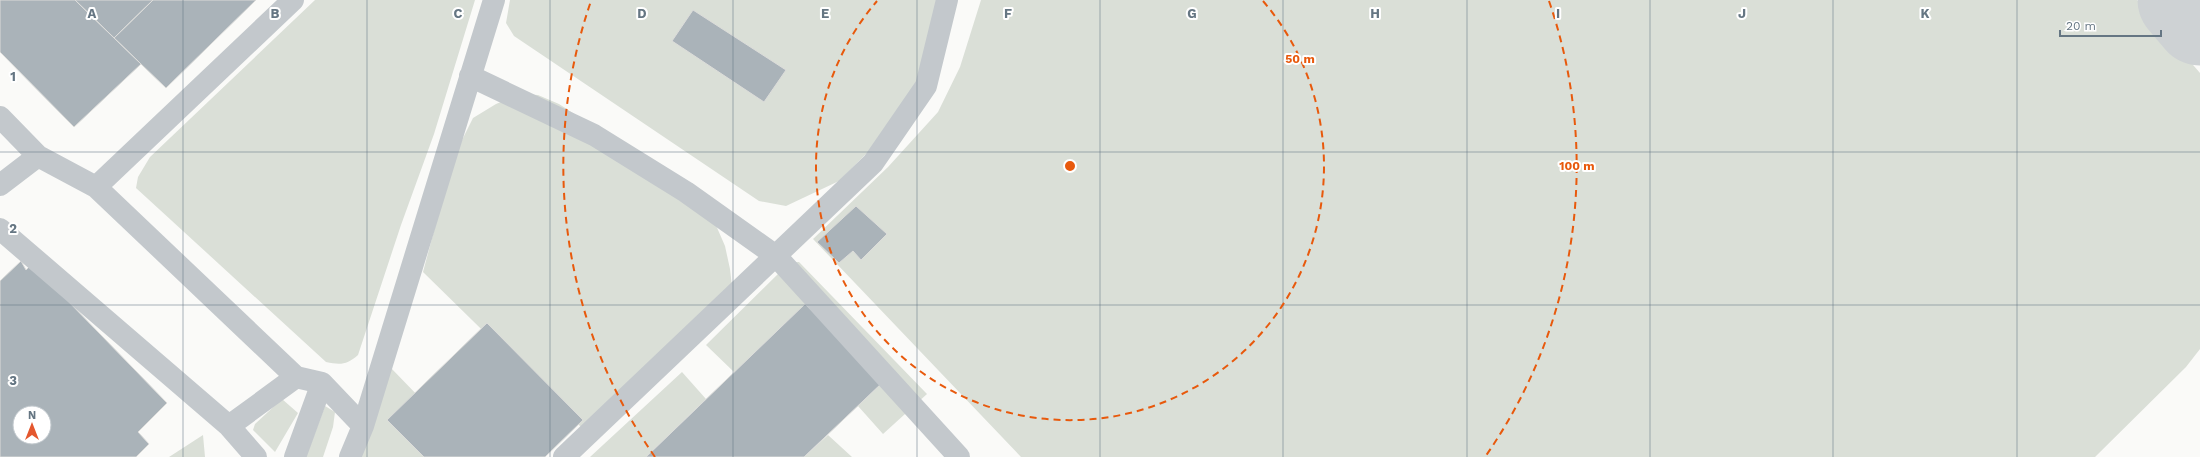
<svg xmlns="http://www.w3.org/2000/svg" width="2200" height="457" viewBox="0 0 2200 457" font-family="'Work Sans',sans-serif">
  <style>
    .green { fill: #dadfd7 }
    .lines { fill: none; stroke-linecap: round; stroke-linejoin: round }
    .taxiway { stroke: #ced2d4; stroke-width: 91 }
    .building { fill: #aab3b9; stroke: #dcdcda; fill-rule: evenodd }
    .minor { stroke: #c3c8cc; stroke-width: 22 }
    .grid { fill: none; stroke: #657683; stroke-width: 1; stroke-opacity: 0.55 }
    .ring { fill: none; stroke: #e8590c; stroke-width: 2; stroke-dasharray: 7 5 }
    .grid-label { font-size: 13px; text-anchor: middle; font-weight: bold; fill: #657683; stroke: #fff; stroke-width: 4; stroke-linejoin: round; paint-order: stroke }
    .centre { fill: #e8590c; stroke: #fff; stroke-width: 2 }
    .ring-label { font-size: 12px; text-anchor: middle; font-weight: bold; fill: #e8590c; stroke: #fff; stroke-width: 4; stroke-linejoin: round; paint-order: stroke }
  </style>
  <rect width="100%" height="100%" fill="#fafaf8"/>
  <!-- green -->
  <path class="green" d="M315,0H475L434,134L401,225L358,355C347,365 340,365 326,362L136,188L138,177L150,157Z
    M510,0H949L937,43L894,126L839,181L786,206L759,201L514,36L506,23Z
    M981,0H2137L2200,73V349L2186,367L2095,457H1021L813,239L888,167L938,112L960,67Z
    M520,94L538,95L559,104L682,184L715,223L725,246L730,269L732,287L581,427L423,272L454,156L473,118L496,104Z
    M795,262H799L927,394L883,434L858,406L883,382L734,372L706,345L779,273Z
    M390,367L422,400L455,457H358Z
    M682,372L706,399L646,457H590Z
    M282,399L298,413L275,452L253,430L255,424Z
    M325,406L335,412L333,427L323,457H306Z
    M203,435L205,457H169Z
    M828,435L852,457H804Z"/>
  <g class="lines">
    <!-- taxiway -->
    <path class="taxiway" d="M2183,0L2200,20"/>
  </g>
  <!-- building -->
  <path class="building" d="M0,0H75L141,64L74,127L0,52Z
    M75,0H153L114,38Z
    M153,0H256L166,88L114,38Z
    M693,10L786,70L764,102L672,41Z
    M856,206L887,234L861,260L853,251L839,263L817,242Z
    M21,261L26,270L32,264L167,403L138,432L149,444L136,457H0V281ZM20,413H44V437H20Z
    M805,304L883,382L804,457H646Z
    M487,323L583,420L545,457H424L387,420Z"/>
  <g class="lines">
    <!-- minor -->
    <path class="minor" d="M470,76L594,135L686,192L776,256L959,457
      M0,117L38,156L96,187L296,377L322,383L363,426
      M0,185L38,156
      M96,187L293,0
      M0,229L229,426L256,457
      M229,426L296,377
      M295,457L322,383
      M350,457L363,426L494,0
      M564,457L873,163L926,86L947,0"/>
  </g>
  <!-- grid -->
  <path class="grid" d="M183,0V457M367,0V457M550,0V457M733,0V457M917,0V457M1100,0V457M1283,0V457M1467,0V457M1650,0V457M1833,0V457M2017,0V457M0,152H2200M0,305H2200"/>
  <!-- distance rings -->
  <g class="ring">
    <path d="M1263 1A254 254 0 1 1 877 1"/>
    <path d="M655 457A507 507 0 0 1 591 1M1549 1A507 507 0 0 1 1485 457"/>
  </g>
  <g class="grid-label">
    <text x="92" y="18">A</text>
    <text x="275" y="18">B</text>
    <text x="458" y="18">C</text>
    <text x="642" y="18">D</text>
    <text x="825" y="18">E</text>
    <text x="1008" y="18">F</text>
    <text x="1192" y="18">G</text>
    <text x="1375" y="18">H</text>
    <text x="1558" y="18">I</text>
    <text x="1742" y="18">J</text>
    <text x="1925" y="18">K</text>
    <text x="13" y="81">1</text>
    <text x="13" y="233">2</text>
    <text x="13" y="385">3</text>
  </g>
  <circle cx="1070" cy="166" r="6" class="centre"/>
  <g class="ring-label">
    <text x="1300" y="63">50 m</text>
    <text x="1577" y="170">100 m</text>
  </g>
  <!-- north arrow -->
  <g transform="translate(32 425)"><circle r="19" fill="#ffffff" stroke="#c1c8cd"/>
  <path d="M0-3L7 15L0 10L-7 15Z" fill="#e4572e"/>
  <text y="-6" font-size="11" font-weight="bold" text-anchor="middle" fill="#657683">N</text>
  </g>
  <!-- scale -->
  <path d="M2060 30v6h101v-6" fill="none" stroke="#657683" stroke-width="2"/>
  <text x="2066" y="30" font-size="12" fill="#657683" stroke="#ffffff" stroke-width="3" paint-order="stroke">20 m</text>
</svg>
